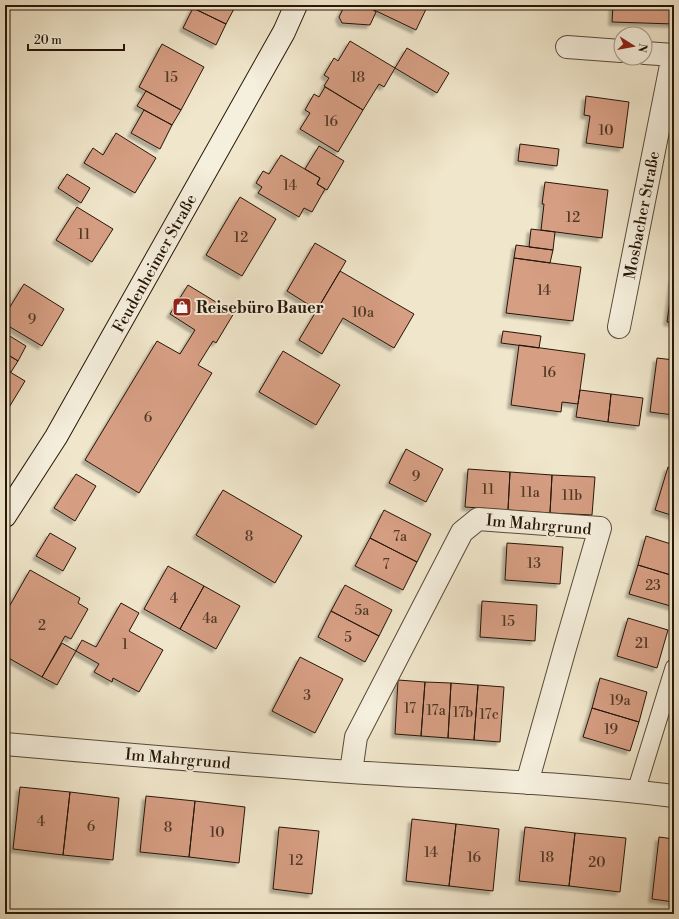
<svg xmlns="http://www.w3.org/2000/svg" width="679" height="919" viewBox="0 0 679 919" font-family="'Libre Bodoni',serif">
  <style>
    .building { fill: #d69e83; stroke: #261607; filter: url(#shadow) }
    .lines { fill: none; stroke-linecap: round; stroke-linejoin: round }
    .lane-casing { stroke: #584a38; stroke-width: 19 }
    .street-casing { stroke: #584a38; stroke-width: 24 }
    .secondary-casing { stroke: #261607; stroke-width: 24 }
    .lane { stroke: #f5efdd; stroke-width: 17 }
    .street { stroke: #f5efdd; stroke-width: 22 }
    .secondary { stroke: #f5efdd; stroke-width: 22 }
    .labels { text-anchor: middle; stroke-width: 4; stroke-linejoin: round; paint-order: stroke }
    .number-label { font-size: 14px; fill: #523826 }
    .street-label { font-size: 16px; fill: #261607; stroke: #f5efdd }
    .poi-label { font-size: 16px; font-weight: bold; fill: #261607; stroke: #f5efdd; text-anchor: start }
  </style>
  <defs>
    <filter id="shadow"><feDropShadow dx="-3.5" dy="3.5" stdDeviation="1" flood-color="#0004"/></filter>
  </defs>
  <rect width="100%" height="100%" fill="#f0e6cb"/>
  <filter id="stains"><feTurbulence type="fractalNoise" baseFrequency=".005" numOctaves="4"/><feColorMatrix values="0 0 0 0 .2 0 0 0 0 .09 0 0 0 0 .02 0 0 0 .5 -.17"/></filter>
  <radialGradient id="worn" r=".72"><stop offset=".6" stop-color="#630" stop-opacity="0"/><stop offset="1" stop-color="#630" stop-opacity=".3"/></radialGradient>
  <!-- building -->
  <path class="building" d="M195,5H236L226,24L193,8Z
    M345,5H365L372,8V9L376,12L370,25L342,23L339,17Z
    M373,5H428L416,30L372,9Z
    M613,5H674V24L612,22Z
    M193,8L226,24L216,45L183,28Z
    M350,41L395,68L384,87L379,84L363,110L324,86L329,78L324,75L334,58L338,61Z
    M162,44L204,67L181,110L139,87Z
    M407,48L449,73L437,93L395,68Z
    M325,87L363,110L338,152L300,129L310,113L305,110L314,94L319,97Z
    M146,91L181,110L172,125L137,106Z
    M586,96L629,102L623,148L586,143L590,116L584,115Z
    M144,110L172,125L160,149L131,133Z
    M116,133L156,158L135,193L84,163L93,148L103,155Z
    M520,144L559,149L557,166L518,161Z
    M319,146L344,161L327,190L317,184L320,178L305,169Z
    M281,155L320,178L317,184L325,189L312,212L304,208L299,217L258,193L262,187L256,183L263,171L269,174Z
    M67,174L90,188L81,203L58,188Z
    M545,182L608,190L602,238L541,230L544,204H542Z
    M240,197L276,219L242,276L206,255Z
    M77,207L113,229L92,262L56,240Z
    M531,229L555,232L553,250L529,247Z
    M315,243L346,261L317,310L287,291Z
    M516,245L553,250L550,263L514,258Z
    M514,258L581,267L573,321L506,313Z
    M340,271L414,314L394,348L343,318L322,354L299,340Z
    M673,278L674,279V323L667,322Z
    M24,284L64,309L42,346L5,324V315Z
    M188,285L234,313L216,343L213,341L198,365L212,373L139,493L85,460L157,341L180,354L195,330L170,314Z
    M503,331L541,336L539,348L501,343Z
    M5,333L26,346L18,361L5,353Z
    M519,345L585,354L578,404L562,402L561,412L511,405Z
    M283,351L340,385L316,425L259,392Z
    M5,353L18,361L11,372L5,369Z
    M657,358L674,360V415L650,412Z
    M5,369L25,381L5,414Z
    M580,390L611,394L608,422L576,417Z
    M611,394L643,398L639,426L608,422Z
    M406,449L443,469L426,502L389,483Z
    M668,467L674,469V516L655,510Z
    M468,469L510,472L508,510L465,507Z
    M510,472L552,475L550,513L508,510Z
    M76,474L96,486L75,521L54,508Z
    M552,475L595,477L592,515L550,513Z
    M223,490L302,536L275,583L196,535Z
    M384,510L431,534L417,562L370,538Z
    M50,533L76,548L63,571L36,556Z
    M646,536L674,545V576L638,565Z
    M370,538L417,562L403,590L355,566Z
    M507,543L563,547L560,584L505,580Z
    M638,565L674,576V607L629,594Z
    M168,566L204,586L180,629L144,609Z
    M30,570L80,598L78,603L88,609L71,639L65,636L42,677L5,656V614Z
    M345,585L392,610L379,636L331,611Z
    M204,586L240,606L216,649L180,629Z
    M482,601L537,605L535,641L480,637Z
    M121,603L139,613L129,631L163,650L139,692L113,678L112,682L94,672L99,664L76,651L82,640L96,647Z
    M331,611L379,636L365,662L318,637Z
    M628,618L668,630L657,668L617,656Z
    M62,643L76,651L57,685L42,677Z
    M300,657L343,679L315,733L272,711Z
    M600,678L647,692L639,722L592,708Z
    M398,680L425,682L421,736L395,734Z
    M425,682L451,683L448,738L421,736Z
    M451,683L478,685L474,740L448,738Z
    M478,685L504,687L500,742L474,740Z
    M592,708L639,722L630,751L583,737Z
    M20,787L70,792L63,855L13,849Z
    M70,792L119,798L113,860L63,855Z
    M146,796L195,801L189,857L140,852Z
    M195,801L245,807L239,863L189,857Z
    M412,819L456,824L449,886L406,881Z
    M456,824L499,829L493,891L449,886Z
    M279,827L319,831L312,894L273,889Z
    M525,827L575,833L569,886L519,881Z
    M575,833L626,838L620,892L569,886Z
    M659,837L674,839V902L652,899Z"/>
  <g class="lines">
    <defs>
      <path id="lane" d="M636,791L674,668"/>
      <path id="street" d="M567,47L621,51
        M645,53L674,55
        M619,327L673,55
        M5,744C120,754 236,764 351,772C459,779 567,783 674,796
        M351,772L356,737L462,532L478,519L600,528L565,648L527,783"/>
      <path id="secondary" d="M5,516L56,437L284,32L296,5"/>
    </defs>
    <!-- lane casing -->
    <use href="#lane" class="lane-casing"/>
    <!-- street casing -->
    <use href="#street" class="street-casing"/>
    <!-- secondary casing -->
    <use href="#secondary" class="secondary-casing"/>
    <!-- lane -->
    <use href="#lane" class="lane"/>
    <!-- street -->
    <use href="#street" class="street"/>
    <!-- secondary -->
    <use href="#secondary" class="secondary"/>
  </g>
  <!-- icons -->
  <defs>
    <symbol id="shop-square" viewBox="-11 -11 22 22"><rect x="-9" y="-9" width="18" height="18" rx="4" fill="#8f2418" stroke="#f5efdd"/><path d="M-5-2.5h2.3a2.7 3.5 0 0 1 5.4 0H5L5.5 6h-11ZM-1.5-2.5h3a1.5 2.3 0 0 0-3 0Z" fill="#fff"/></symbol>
  </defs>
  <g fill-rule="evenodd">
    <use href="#shop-square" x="171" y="296" width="22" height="22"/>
  </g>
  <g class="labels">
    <!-- number labels -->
    <g class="number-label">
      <text x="171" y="82">15</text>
      <text x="358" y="82">18</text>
      <text x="331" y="126">16</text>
      <text x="606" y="135">10</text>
      <text x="290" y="190">14</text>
      <text x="573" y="222">12</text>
      <text x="84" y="239">11</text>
      <text x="241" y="242">12</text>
      <text x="544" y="295">14</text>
      <text x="363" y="317">10a</text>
      <text x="32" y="324">9</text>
      <text x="549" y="377">16</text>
      <text x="148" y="422">6</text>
      <text x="416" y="481">9</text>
      <text x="488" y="494">11</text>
      <text x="530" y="497">11a</text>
      <text x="572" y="500">11b</text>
      <text x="249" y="541">8</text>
      <text x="400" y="541">7a</text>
      <text x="534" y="568">13</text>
      <text x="386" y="569">7</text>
      <text x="653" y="590">23</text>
      <text x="174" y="603">4</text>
      <text x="362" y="615">5a</text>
      <text x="210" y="623">4a</text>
      <text x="508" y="626">15</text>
      <text x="42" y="630">2</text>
      <text x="348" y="642">5</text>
      <text x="642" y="648">21</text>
      <text x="125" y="649">1</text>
      <text x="307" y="700">3</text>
      <text x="620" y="705">19a</text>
      <text x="410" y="713">17</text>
      <text x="436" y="715">17a</text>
      <text x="463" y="717">17b</text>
      <text x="489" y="719">17c</text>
      <text x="611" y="734">19</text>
      <text x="41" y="826">4</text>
      <text x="91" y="831">6</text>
      <text x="168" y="832">8</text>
      <text x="217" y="837">10</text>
      <text x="431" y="857">14</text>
      <text x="474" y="862">16</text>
      <text x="547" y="862">18</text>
      <text x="296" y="865">12</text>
      <text x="597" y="867">20</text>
    </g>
    <!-- street labels -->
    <g class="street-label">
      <text transform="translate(641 215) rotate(-79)" y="6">Mosbacher Straße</text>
      <text transform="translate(154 263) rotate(-61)" y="6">Feudenheimer Straße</text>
      <text transform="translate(539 524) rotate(5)" y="6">Im Mahrgrund</text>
      <text transform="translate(178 758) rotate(5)" y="6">Im Mahrgrund</text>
    </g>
    <!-- poi labels -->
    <g class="poi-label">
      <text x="196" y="313">Reisebüro Bauer</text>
    </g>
  </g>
  <!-- margin -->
  <rect width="679" height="919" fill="none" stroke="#f0e6cb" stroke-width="20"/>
  <rect x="6" y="6" width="667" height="907" fill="none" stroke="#261607" stroke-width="2"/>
  <rect x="10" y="10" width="659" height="899" fill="none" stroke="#261607"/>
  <!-- north arrow -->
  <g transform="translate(633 46) rotate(101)"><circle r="19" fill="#f5efdd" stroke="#a29887"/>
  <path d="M0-3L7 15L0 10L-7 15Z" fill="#8f2418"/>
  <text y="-6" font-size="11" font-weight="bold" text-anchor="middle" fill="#261607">N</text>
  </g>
  <!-- scale -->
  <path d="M28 44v6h96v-6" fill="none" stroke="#261607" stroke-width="2"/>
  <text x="34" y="44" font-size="12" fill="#261607" stroke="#f5efdd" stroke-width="3" paint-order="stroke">20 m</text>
  <rect width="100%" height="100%" filter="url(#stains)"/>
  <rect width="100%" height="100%" fill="url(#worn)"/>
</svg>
